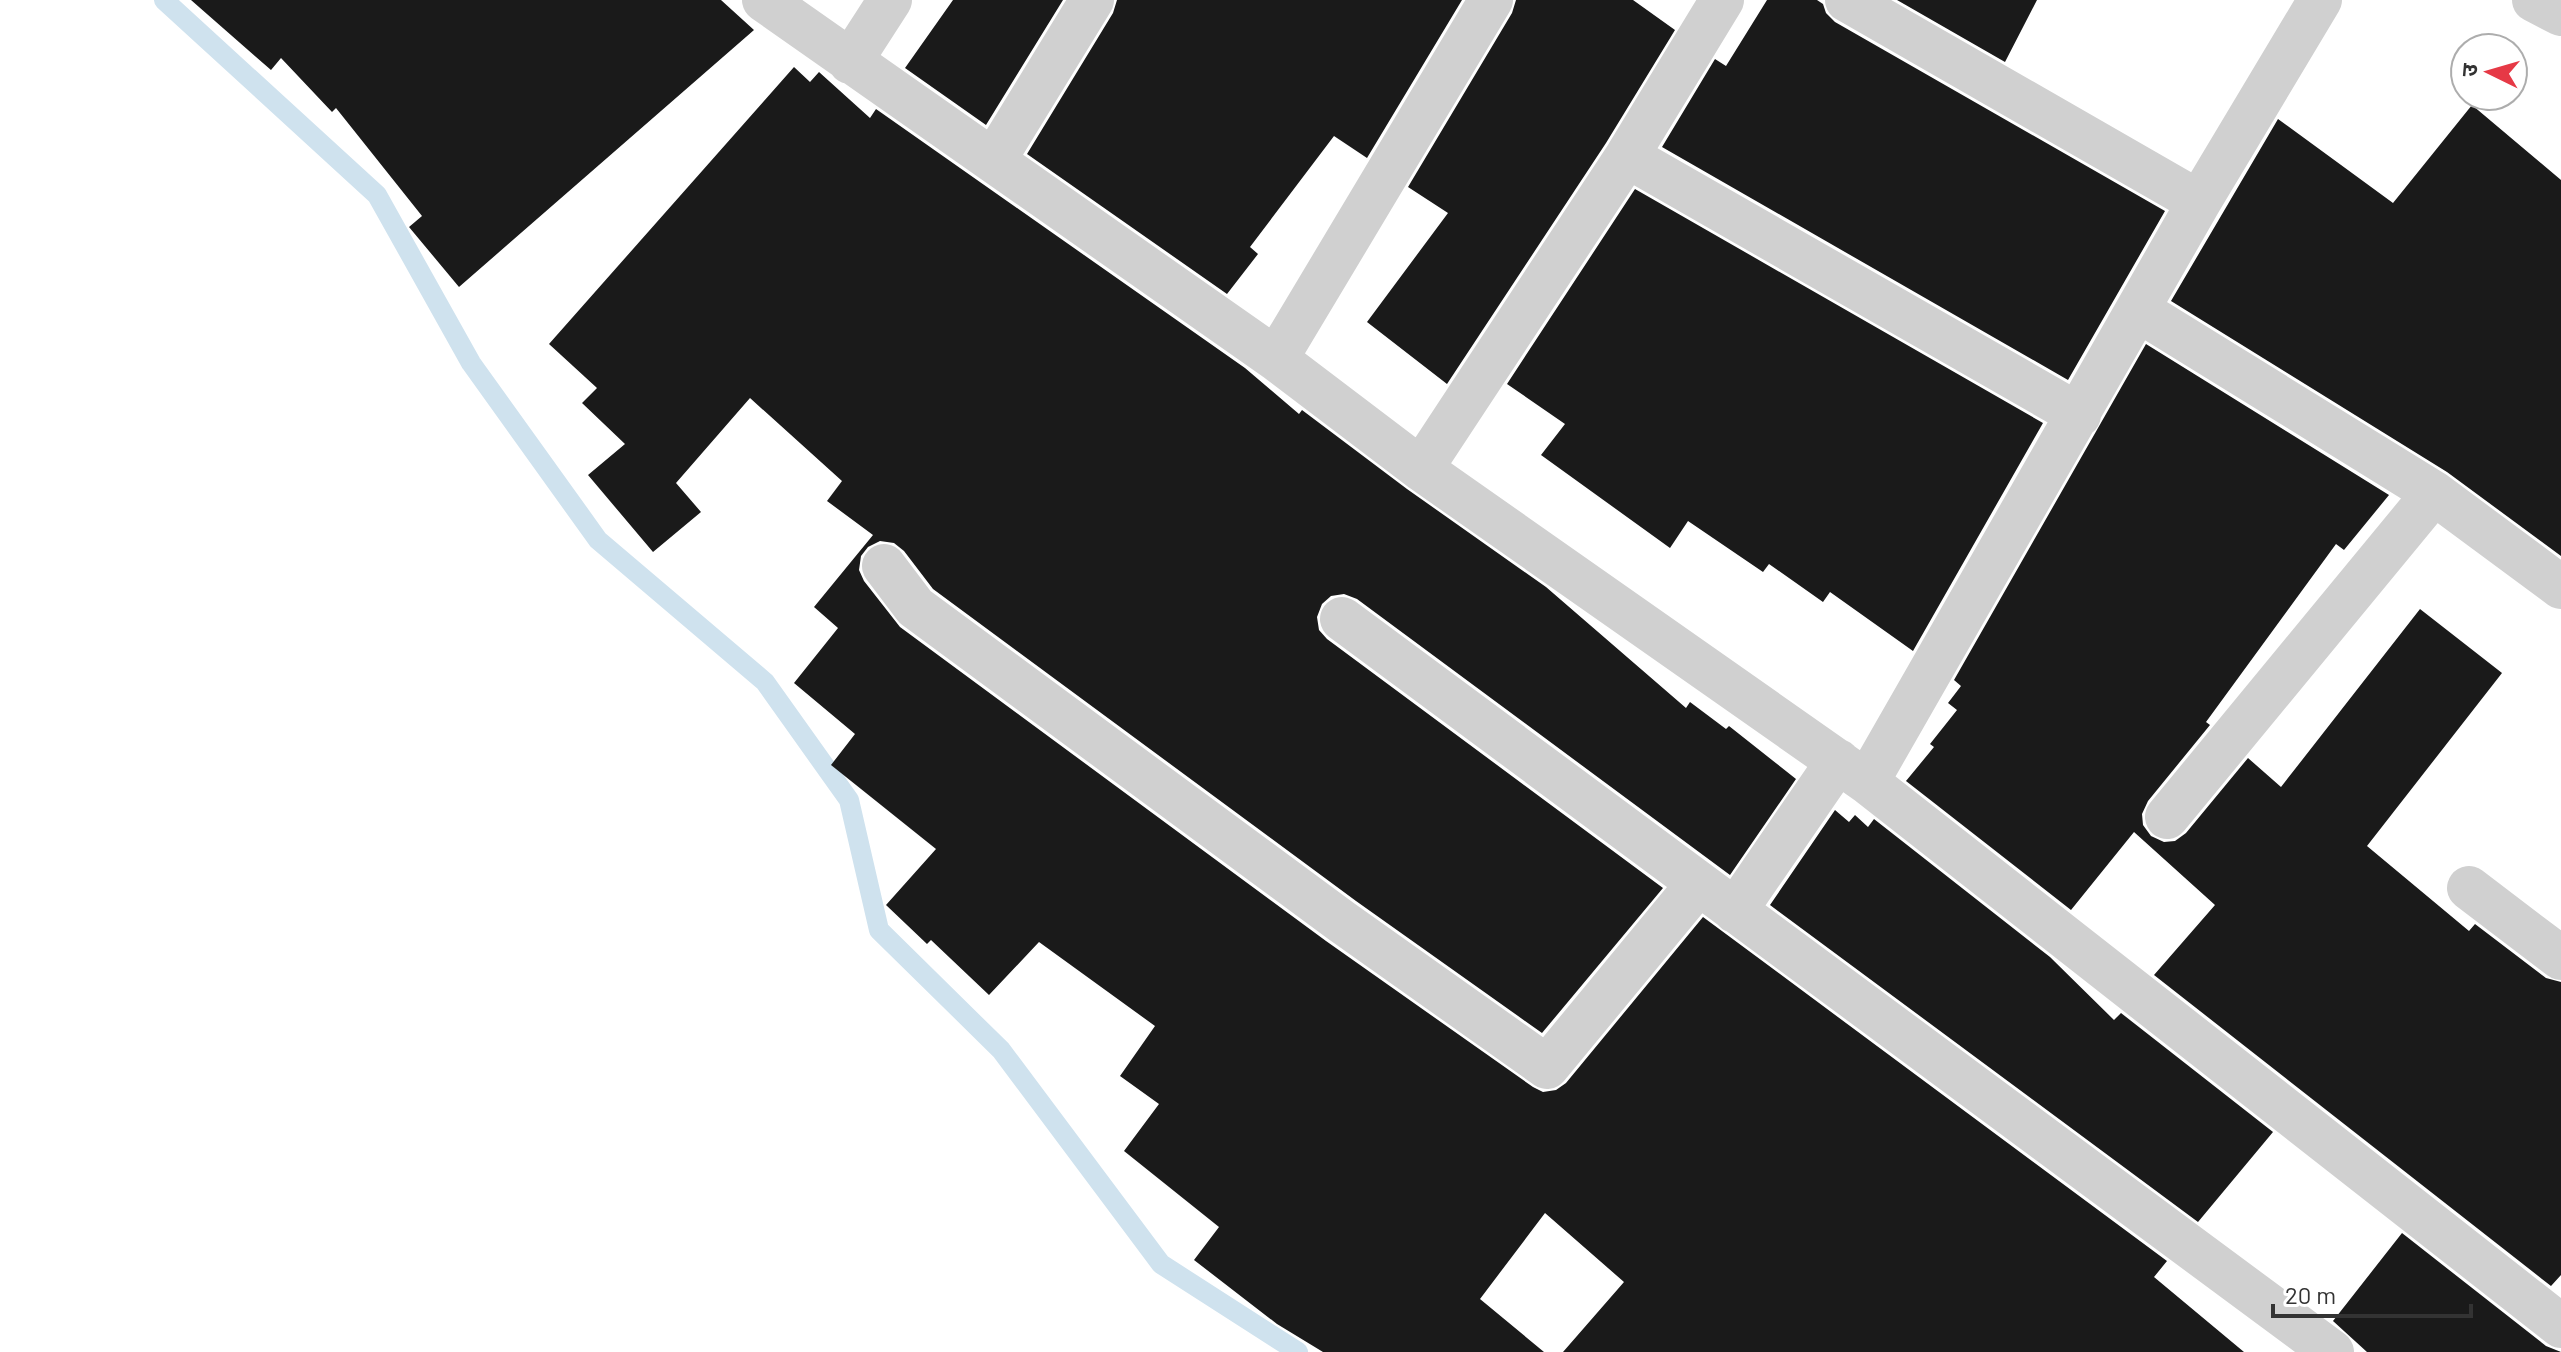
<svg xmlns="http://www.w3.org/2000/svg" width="2561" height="1352" viewBox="0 0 2561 1352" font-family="Barlow,'Noto Sans Devanagari',sans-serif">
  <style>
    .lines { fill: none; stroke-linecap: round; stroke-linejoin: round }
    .stream { stroke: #cfe2ee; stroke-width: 20 }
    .building { fill: #1a1a1a }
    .street { stroke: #d0d0d0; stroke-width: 44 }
  </style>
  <rect width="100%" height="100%" fill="#fff"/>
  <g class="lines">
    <!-- stream -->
    <path class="stream" d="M164,0L377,195L471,363L598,540L765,682L849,800L879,930L1001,1050L1161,1264L1298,1352"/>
  </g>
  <!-- building -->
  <path class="building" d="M191,0H721L754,30L459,287L409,227L422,216L336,108L332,112L281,58L271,70Z
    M953,0H1063L986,125L905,68Z
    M1117,0H1462L1367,158L1334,136L1250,247L1258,254L1227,294L1027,154L1113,13Z
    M1516,0H1633L1675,30L1606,143L1447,384L1367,322L1448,213L1408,187L1512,13Z
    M1767,0H1817L1823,4L1826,13L1835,22L2165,211L2068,380L1662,147L1715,59L1726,66Z
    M1897,0H2037L2005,62Z
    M794,67L810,82L819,72L870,118L876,109L1245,368L1299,414L1302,410L1407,489L1546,587L1686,708L1690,702L1726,729L1729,726L1796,779L1730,875L1357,599L1344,594L1331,596L1322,604L1317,617L1319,630L1327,639L1663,888L1542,1033L1356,901L933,589L904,551L894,543L880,541L868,547L861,556L859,570L864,581L900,627L1326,941L1533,1087L1543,1092L1556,1090L1566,1083L1703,917L2167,1261L2154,1277L2244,1352H1563L1624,1282L1545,1213L1480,1299L1544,1352H1323L1277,1324L1194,1260L1219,1227L1124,1151L1159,1104L1120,1076L1155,1026L1039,942L989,995L931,940L927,944L886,905L936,849L831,765L855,734L794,683L838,628L814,607L873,535L827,501L842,481L750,398L676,483L701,512L653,552L588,475L625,444L582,403L597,388L549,344Z
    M2472,105L2561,180V556L2447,472L2171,301L2278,119L2393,203Z
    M1635,189L2043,423L1913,651L1830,592L1823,602L1769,564L1763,572L1688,521L1670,548L1541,455L1565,424L1507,384Z
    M2146,344L2389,495L2344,550L2336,544L2206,722L2210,725L2148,801L2142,814L2143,825L2151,836L2164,842L2175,841L2186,833L2248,758L2281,787L2420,609L2502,673L2367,846L2469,931L2475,924L2546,978L2561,982V1275L2551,1286L2154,975L2215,905L2134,832L2071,910L1906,781L1934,747L1930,744L1957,710L1948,703L1961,686L1954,680Z
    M1835,810L1849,822L1855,815L1868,827L1874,819L2050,957L2114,1020L2121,1013L2273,1132L2198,1222L1770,905Z
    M2402,1233L2546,1346L2561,1352H2367L2333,1321Z"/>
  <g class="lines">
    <!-- street -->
    <path class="street" d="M764,0L1276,359L1421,469L1867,782L2561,1326
      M1847,0L2199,202
      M2534,0L2561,14
      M850,62L890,0
      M1627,156L2079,415
      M994,160L1092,0
      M2138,310L2434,493L2561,587
      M1276,359L1491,0
      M1421,469L1627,156L1722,0
      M884,566L915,607L1341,921L1547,1067L1698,884
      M1342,619L2332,1352
      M1867,782L2199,202L2320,0
      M2167,817L2434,493
      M2469,888L2561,958
      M1735,911L1838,761"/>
  </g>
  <!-- north arrow -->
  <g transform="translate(2489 72) rotate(275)"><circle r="38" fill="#ffffff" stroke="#adadad" stroke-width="2"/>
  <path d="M0-6L14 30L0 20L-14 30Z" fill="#e63946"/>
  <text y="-12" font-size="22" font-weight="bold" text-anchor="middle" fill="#333333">उ</text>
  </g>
  <!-- scale -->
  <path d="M2273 1304v12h198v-12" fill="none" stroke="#333333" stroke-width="4"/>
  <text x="2285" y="1304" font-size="24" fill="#333333" stroke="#ffffff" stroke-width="6" paint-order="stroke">20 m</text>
</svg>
